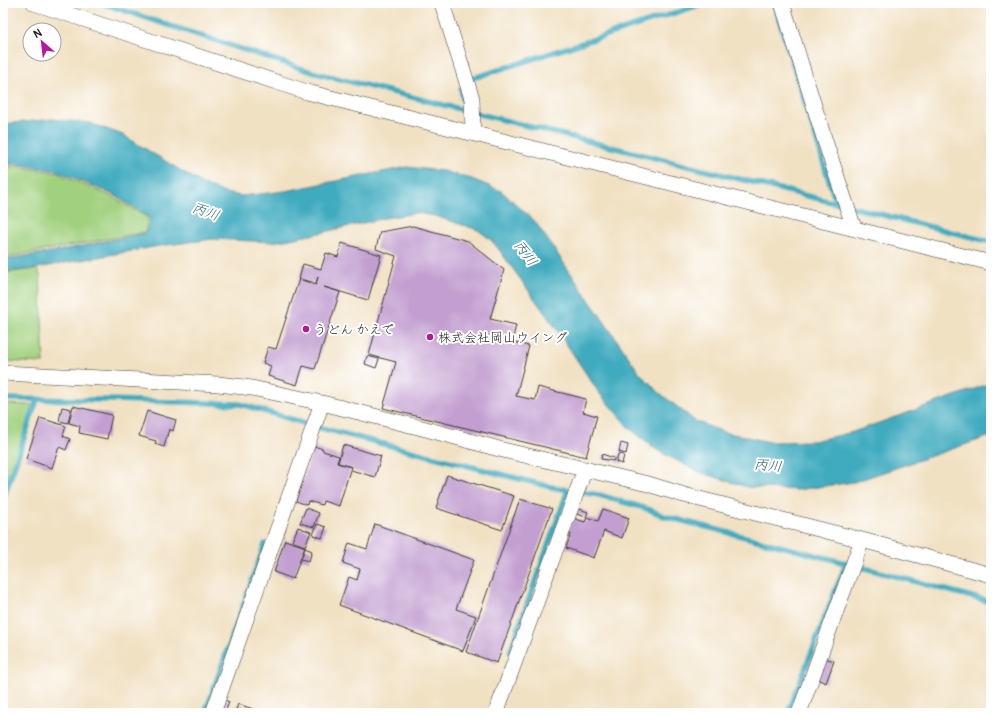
<svg xmlns="http://www.w3.org/2000/svg" width="994" height="716" viewBox="0 0 994 716" font-family="Pangolin,'Klee One',sans-serif">
  <style>
    .green { fill: #a1d17f; stroke: #5e764e }
    .water { fill: #40abbf; stroke: #2e646e }
    .lines { fill: none; stroke-linecap: round; stroke-linejoin: round }
    .stream { stroke: #40abbf; stroke-width: 5.5 }
    .building { fill: #c29fd0 }
    .street-casing { stroke: #3c3a35; stroke-width: 16 }
    .street { stroke: #fff; stroke-width: 15 }
    .poi-dot { fill: #b5179e; stroke: #fff; stroke-width: 1.5 }
    .labels { text-anchor: middle; stroke-width: 4; stroke-linejoin: round; paint-order: stroke }
    .poi-label { font-size: 13px; fill: #1c1c1c; stroke: #fff; text-anchor: start }
    .water-label { font-size: 14px; font-style: italic; fill: #2e646e; stroke: #fff }
  </style>
  <rect width="100%" height="100%" fill="#fff"/>
  <filter id="ink" filterUnits="userSpaceOnUse"><feTurbulence type="fractalNoise" baseFrequency=".025" numOctaves="2"/><feDisplacementMap in="SourceGraphic" scale="8" xChannelSelector="R" yChannelSelector="G"/><feConvolveMatrix kernelMatrix="1 2 1 2 8 2 1 2 1" color-interpolation-filters="sRGB"/></filter>
  <filter id="wash" filterUnits="userSpaceOnUse"><feTurbulence type="fractalNoise" baseFrequency=".012" numOctaves="4" result="noise"/><feDisplacementMap in="SourceGraphic" scale="16" xChannelSelector="R" yChannelSelector="G"/><feGaussianBlur stdDeviation="0.9" result="paint"/><feColorMatrix in="noise" values="0 0 0 0 0 0 0 0 0 0 0 0 0 0 0 0 0 1.4 0 .05"/><feComposite in="paint" operator="in"/></filter>
  <g filter="url(#wash)">
    <rect width="100%" height="100%" fill="#f1e1c3"/>
    <!-- green -->
    <path class="green" d="M16,166L57,173L113,197L148,218L145,232L3,258V168Z
      M37,269L40,275L44,363L3,361V273Z
      M3,404L34,405L3,491Z"/>
    <!-- water -->
    <path class="water" d="M52,119L90,123L123,135L203,184L225,193L242,196L285,191L407,167L443,171L472,179L501,191L534,220L639,372L660,393L695,421L724,432L770,442L813,441L853,432L991,383V436L854,482L796,490L747,487L699,472L658,451L628,427L599,393L557,330L500,251L491,240L478,230L435,216L416,213L385,218L311,235L273,242L213,239L159,246L32,269L3,272V260L62,250L146,233L150,218L114,195L57,171L16,164L3,166V124Z"/>
    <g class="lines">
      <!-- stream -->
      <path class="stream" d="M101,3L312,72L991,242
        M774,3L836,203
        M467,80L706,3
        M461,89L465,110
        M3,399L112,400L240,404L321,428L551,487L599,495L648,509L664,516L846,563L991,602
        M3,500L37,400
        M3,532V533
        M510,652L568,490
        M205,713L265,544
        M788,713L846,563"/>
    </g>
    <g id="blocks">
      <!-- building -->
      <path class="building" d="M413,226L468,241L504,270L490,319L516,325L512,342L529,346L516,396L535,400L538,387L586,399L583,412L597,416L586,457L383,408L396,362L369,355L396,256L376,249L380,232Z
        M342,243L381,255L368,300L324,287L340,292L315,369L303,366L297,385L268,376L271,366L263,363L268,347L276,349L299,279L316,285L318,277L316,283L299,279L303,264L321,269L326,253L338,257Z
        M367,356L379,359L376,368L365,364Z
        M73,406L112,415L107,439L79,433L80,426L69,423Z
        M62,407L71,409L68,423L59,421Z
        M147,411L176,420L173,431L169,429L164,447L155,444L156,441L139,436Z
        M40,418L66,426L63,436L70,439L66,450L59,447L52,468L26,459Z
        M621,443L628,445L626,454L619,452Z
        M343,445L381,456L375,477L351,470L352,467L338,463Z
        M314,446L323,449V451L339,456L337,463L351,467L339,506L323,501L322,505L308,501L307,505L296,501Z
        M602,454L614,458V461L601,459Z
        M618,454L624,455L622,464L616,462Z
        M447,475L514,496L502,530L436,508Z
        M520,499L552,509L497,663L466,652Z
        M306,508L319,513L314,527L300,523Z
        M577,508L588,512L586,517L574,513Z
        M603,509L629,518L622,538L604,531L594,558L566,548L571,534L568,533L573,518L585,522L587,517L598,521Z
        M317,524L326,527L322,538L313,535Z
        M375,524L474,560L456,609L476,616L463,651L339,605L349,577L357,580L360,569L343,563L349,543L367,549Z
        M298,527L311,532L305,546L292,541Z
        M285,540L305,547L293,579L274,572Z
        M305,548L312,551L309,561L301,559Z
        M825,658L834,661L826,683L817,679Z
        M223,699L229,702L225,713L218,711Z
        M238,704L265,713H235Z"/>
    </g>
  </g>
  <g filter="url(#ink)">
    <use href="#blocks" fill-opacity="0" stroke="#3c3a35" stroke-width="1"/>
    <g class="lines">
      <defs>
        <path id="street" d="M34,3L307,92L991,263
          M442,3L472,99L473,133
          M782,3L825,141L854,228
          M3,373L218,384L252,388L322,403L422,428L503,450L648,484L684,495L862,540L991,575
          M213,713L322,403
          M496,713L585,469
          M799,713L862,540"/>
      </defs>
      <!-- street casing -->
      <use href="#street" class="street-casing"/>
      <!-- street -->
      <use href="#street" class="street"/>
    </g>
  </g>
  <!-- markers -->
  <g class="poi-dot">
    <circle cx="306" cy="329" r="4"/>
    <circle cx="430" cy="337" r="4"/>
  </g>
  <g class="labels">
    <!-- poi labels -->
    <g class="poi-label">
      <text x="314" y="334">うどん かえで</text>
      <text x="438" y="342">株式会社岡山ウイング</text>
    </g>
    <!-- water labels -->
    <g class="water-label">
      <text transform="translate(206 211) rotate(20)" y="5">丙川</text>
      <text transform="translate(526 253) rotate(53)" y="5">丙川</text>
      <text transform="translate(768 465) rotate(6)" y="5">丙川</text>
    </g>
  </g>
  <!-- margin -->
  <rect width="994" height="716" fill="none" stroke="#fff" stroke-width="16"/>
  <!-- north arrow -->
  <g transform="translate(42 42) rotate(332)"><circle r="19" fill="#ffffff" stroke="#a4a4a4"/>
  <path d="M0-3L7 15L0 10L-7 15Z" fill="#b5179e"/>
  <text y="-6" font-size="11" font-weight="bold" text-anchor="middle" fill="#1c1c1c">N</text>
  </g>
</svg>
